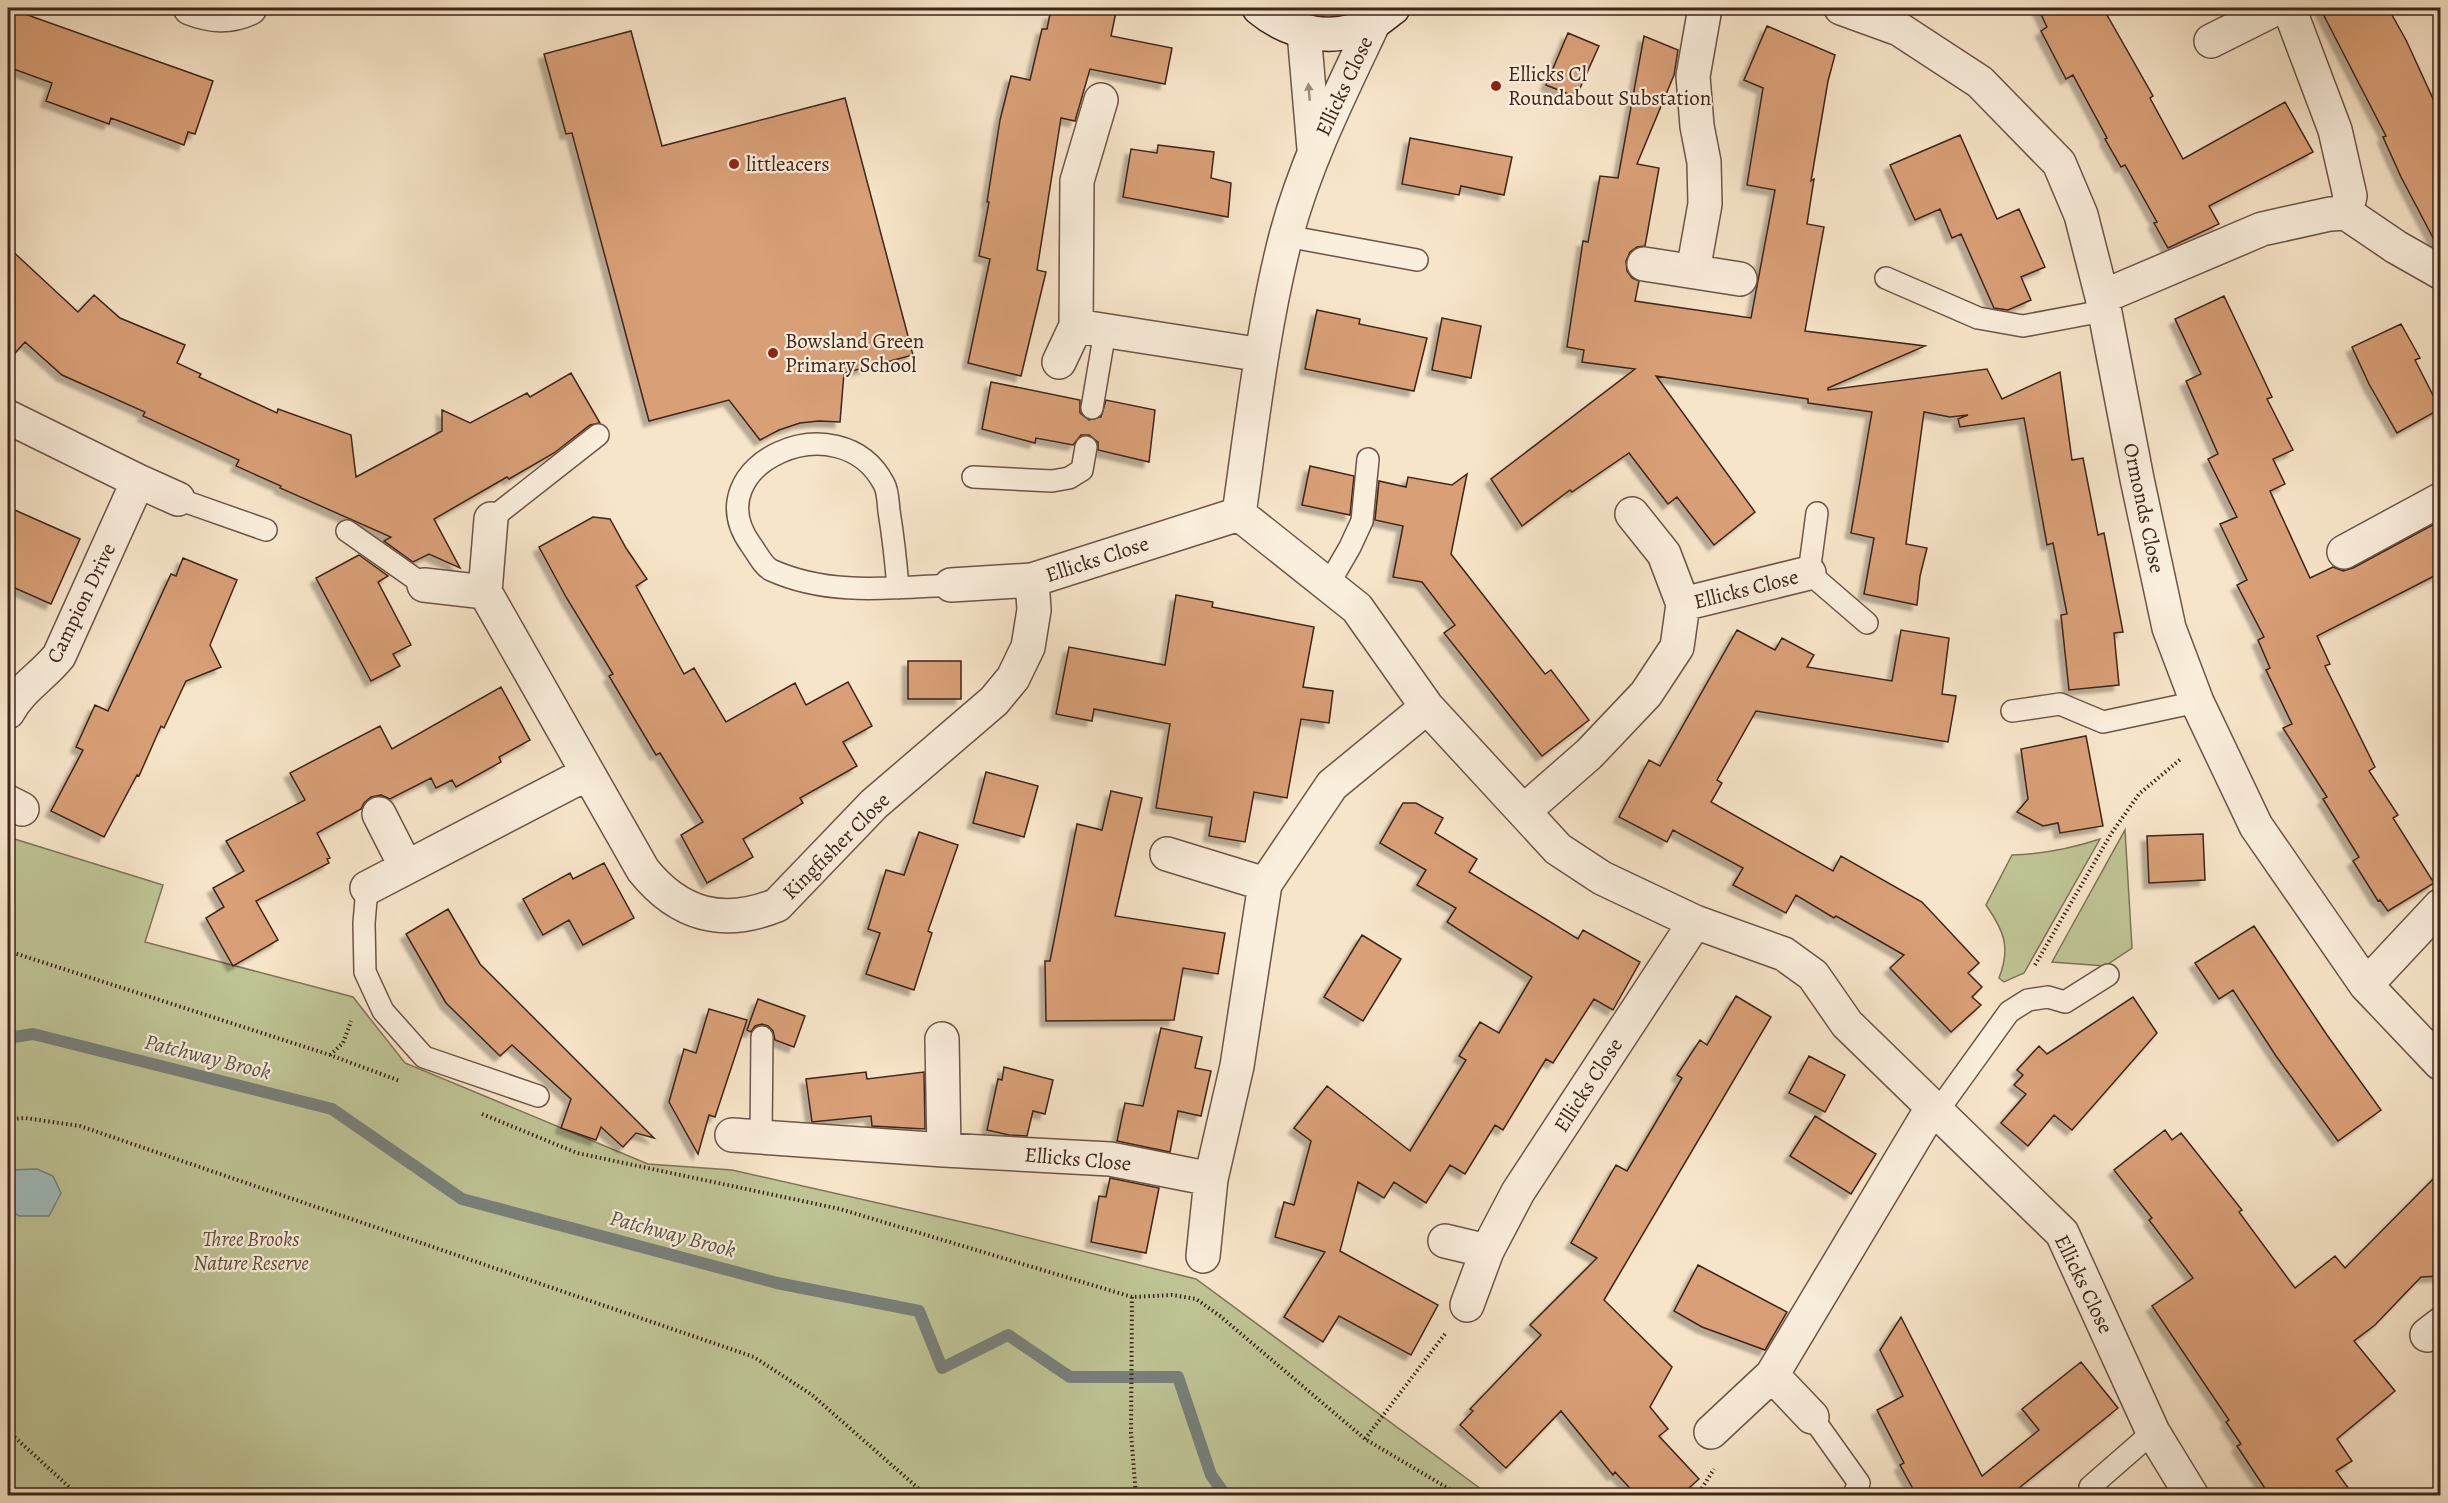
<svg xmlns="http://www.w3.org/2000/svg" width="2448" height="1503" viewBox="0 0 2448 1503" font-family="Alegreya,serif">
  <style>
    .green { fill: #bfc495; stroke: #7e7458; stroke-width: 1.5 }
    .water { fill: #9fbdbc; stroke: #78807b; stroke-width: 1.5 }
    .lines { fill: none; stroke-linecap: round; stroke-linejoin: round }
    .stream { stroke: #78807b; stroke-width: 12 }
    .building { fill: #d99f77; stroke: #3e251a; stroke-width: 1.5; filter: url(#shadow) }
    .lane-casing { stroke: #6c5546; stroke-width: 24 }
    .street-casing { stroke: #6c5546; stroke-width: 36 }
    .secondary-casing { stroke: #3e251a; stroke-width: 36 }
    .path { stroke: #3e251a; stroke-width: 4; stroke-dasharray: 1.5 3; stroke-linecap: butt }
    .lane { stroke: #faeedc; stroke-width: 21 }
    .street { stroke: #faeedc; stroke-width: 33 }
    .secondary { stroke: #faeedc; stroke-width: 33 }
    .oneway { fill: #9c8a7b }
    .poi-dot { fill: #8f2418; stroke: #faeedc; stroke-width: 2 }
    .labels { text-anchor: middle; stroke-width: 4.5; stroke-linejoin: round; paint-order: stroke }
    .poi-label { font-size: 21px; fill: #3e251a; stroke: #faeedc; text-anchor: start }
    .street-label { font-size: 21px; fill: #3e251a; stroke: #faeedc }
    .park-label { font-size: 21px; font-style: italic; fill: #5e4d39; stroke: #faeedc }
    .water-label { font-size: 22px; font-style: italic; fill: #5b534b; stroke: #faeedc }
  </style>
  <defs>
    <filter id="shadow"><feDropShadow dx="-5.5" dy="5.5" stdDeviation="1.5" flood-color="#0004"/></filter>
  </defs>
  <rect width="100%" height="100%" fill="#f7e5c9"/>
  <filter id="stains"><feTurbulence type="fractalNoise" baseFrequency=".00333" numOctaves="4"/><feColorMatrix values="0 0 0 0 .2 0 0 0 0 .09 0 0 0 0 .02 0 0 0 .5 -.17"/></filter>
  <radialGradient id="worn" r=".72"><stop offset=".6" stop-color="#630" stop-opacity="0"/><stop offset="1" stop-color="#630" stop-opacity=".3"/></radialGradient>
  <!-- green -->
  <path class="green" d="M2125,830L2132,948L2105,966L2052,962Z
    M8,837L163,885L145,942L353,997L405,1063L648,1164L732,1170L993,1229L1196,1279L1481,1489L1546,1492L1551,1495H8Z
    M2100,839L2024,973L2004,982L1999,978C2011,947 2004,931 1986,905L2012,855C2043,854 2070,849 2100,839Z"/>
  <!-- water -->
  <path class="water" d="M37,1169L53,1176L61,1193L49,1216H19L8,1208V1170Z"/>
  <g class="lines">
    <!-- stream -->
    <path class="stream" d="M8,1038L33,1034L332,1109L462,1199L777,1283L919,1311L942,1368L1008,1335L1070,1377H1178L1211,1475L1226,1496"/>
  </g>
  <!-- building -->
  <path class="building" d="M8,8L213,81L195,134L188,132L184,145L111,118L109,124L46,101L52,83L8,67Z
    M1057,8H1094L1116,12L1111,36L1172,48L1165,84L1090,69L1075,121L1061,118L1037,270L1046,272L1021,376L968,363L990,259L979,256L989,202H987L1000,120L1011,76L1030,80L1042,29H1047L1050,14H1056Z
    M2038,8H2103L2153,96L2150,98L2183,159L2285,102L2313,152L2209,206L2219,224L2168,248L2154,223L2157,222L2125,165L2121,167L2105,139L2107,138L2073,75L2066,79L2041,31L2047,27Z
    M2320,8H2388L2406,40L2440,114V251L2401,177L2383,137L2386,136Z
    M1767,26L1835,55L1828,81L1811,181L1814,179L1807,224L1824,227L1805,331L1925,346L1828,388V390L1987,369L2002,399L2060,372L2072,460L2083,458L2098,535L2104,533L2123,632L2114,633L2119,685L2069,690L2061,615L2067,614L2053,543L2047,545L2024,418L1960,427L1958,419L1968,415L1950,417L1924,412L1906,544L1927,548L1920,576L1917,605L1864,594L1874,538L1851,533L1872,412L1808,403V399L1656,376L1755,512L1714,545L1677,497L1668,504L1629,453L1572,492L1570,490L1522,526L1491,479L1635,369L1582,362L1584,350L1567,347L1583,241L1588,242L1600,176L1618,178L1644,36L1678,50L1674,75L1637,164L1659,168L1645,246L1637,247L1630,252L1626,261L1627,271L1632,278L1639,281L1635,301L1751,318L1775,190L1747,185L1763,88L1744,80Z
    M631,31L662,146L845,98L913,355L844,373L840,422L819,421L800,423L779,430L760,440L729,400L649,421L572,133L566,134L544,54Z
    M1568,33L1599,46L1576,97L1546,85Z
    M1960,135L1997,219L2019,209L2045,267L2021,277L2031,300L2008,310L1994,308L1961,234L1952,238L1940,209L1915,220L1890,165Z
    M1410,138L1512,157L1504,195L1461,186L1459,195L1402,184Z
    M1158,145L1214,152L1211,178L1231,183L1228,217L1123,197L1131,149L1157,153Z
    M8,247L78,312L94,295L120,318L185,345L177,363L201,374L199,377L277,413L278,409L351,435L356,477L442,431V410L470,423L527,393L530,397L571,373L600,423L590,425L554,453L509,479L507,477L434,519L460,568L429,554L413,562L384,541L391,537L280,488L281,486L236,466L239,460L143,416L145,412L62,375L25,342L8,361Z
    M2224,296L2272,397L2267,399L2293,450L2273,459L2285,484L2270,491L2310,578L2333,567L2343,571L2353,568L2440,521V573L2317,636L2330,664L2325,666L2375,767L2369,771L2398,815L2393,818L2434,883L2388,911L2380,900L2378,901L2353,861L2359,857L2323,799L2327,797L2283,728L2292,724L2266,670L2270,668L2258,640L2264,637L2237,585L2247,580L2220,524L2237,517L2208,459L2218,454L2186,381L2201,374L2175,319Z
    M1317,310L1360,319L1359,324L1427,338L1414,391L1305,369Z
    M1442,318L1481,326L1471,378L1432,370Z
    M2401,324L2420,358L2415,360L2440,409L2397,433L2369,384L2352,347Z
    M991,382L1080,400V413L1089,420L1101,417L1106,400L1155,410L1149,462L1098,450V442L1089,435H1081L1073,445L1036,438L1035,443L982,429Z
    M1310,466L1354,476L1350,515L1302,505Z
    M1467,474L1451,554L1545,674L1551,670L1589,720L1542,756L1444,633L1455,625L1422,582L1393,577L1403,526L1375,520L1379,481L1406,487L1408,477L1452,485Z
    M8,507L80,539L51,604L8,585Z
    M593,517L610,519L626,548L647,579L636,586L684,674L694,668L726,722L795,683L806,705L848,682L872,726L843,742L857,766L800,798L803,803L743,839L753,857L707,883L681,835L703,822L660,753L656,755L609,676L613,674L566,597L539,547Z
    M359,555L388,576L378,582L411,645L393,654L400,666L371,681L316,578Z
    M183,558L237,580L210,645L221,667L186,681L164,728L161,726L139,776L137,775L104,837L51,811L83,750L76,747L95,705L108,711L171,574L176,576Z
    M1176,595L1213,602L1212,607L1314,627L1303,687L1333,691L1329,723L1301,719L1287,798L1254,792L1245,842L1209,836L1212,817L1156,808L1170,724L1094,709L1092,721L1056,714L1069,647L1165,665Z
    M1737,630L1775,650L1782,638L1814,655L1807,667L1892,681L1901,630L1949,638L1942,694L1956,696L1948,742L1756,711L1717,780L1722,783L1711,802L1833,871L1841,856L1922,902L1979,963L1968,973L1982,987L1972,997L1981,1005L1951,1032L1890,968L1904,955L1836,916L1834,918L1796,895L1786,913L1733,885L1743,868L1673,830L1667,842L1619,817L1649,760L1660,766Z
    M908,661H961V699H908Z
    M501,687L530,740L499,757L501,762L456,787L452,780L436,788L431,778L390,799L381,795L371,797L364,803L361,809L317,833L330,858L327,859L329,863L256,901L278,940L233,966L206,918L224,907L213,888L244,871L226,841L305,800L290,773L380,726L392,749Z
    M2086,736L2103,826L2060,833L2058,823L2043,826L2017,812L2028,799L2021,749Z
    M986,772L1038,786L1024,837L973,823Z
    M1111,791L1142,798L1115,916L1225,933L1218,974L1183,968L1174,1020L1046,1021L1045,961H1050L1077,824L1102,830Z
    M1403,803H1416L1443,818L1435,833L1477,859L1469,872L1578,939L1583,930L1640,962L1613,1010L1594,999L1553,1063L1546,1059L1503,1130L1495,1125L1465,1174L1450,1165L1426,1203L1394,1182L1384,1198L1358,1182L1340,1251L1438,1305L1411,1355L1339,1316L1323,1342L1284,1317L1325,1252L1275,1237L1284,1202L1294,1205L1311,1141L1294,1128L1327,1086L1410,1151L1466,1060L1459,1056L1480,1022L1499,1033L1532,977L1447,922L1456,908L1417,885L1426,870L1380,843Z
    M919,832L958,845L928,931L932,933L914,990L866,974L880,933L868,929L886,870L904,875Z
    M2203,834L2205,880L2149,883L2147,836Z
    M604,863L634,918L583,945L569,920L543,935L523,899L570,873L573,879Z
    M448,909L480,964L654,1138L636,1133L623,1147L601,1127L596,1140L561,1128L571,1099L512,1045L500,1056L446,1003L406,934Z
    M2254,926L2327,1035L2381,1110L2338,1141L2276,1056L2233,990L2219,999L2195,963Z
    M1362,935L1401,959L1363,1021L1324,997Z
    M1736,996L1771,1017L1604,1300L1672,1367L1650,1407L1668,1429L1659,1436L1699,1479L1680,1496H1637L1615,1472L1613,1475L1561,1411L1506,1468L1460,1425L1473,1411L1470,1409L1541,1335L1530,1325L1597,1258L1571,1243L1616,1165L1627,1171L1682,1078L1677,1075L1700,1040L1707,1045Z
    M2133,997L2157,1033L2072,1130L2054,1115L2028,1146L2001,1123L2026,1094L2014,1085L2023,1075L2017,1070L2039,1046L2047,1054Z
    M758,999L805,1016L794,1047L775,1040L773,1031L768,1026L762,1024L755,1026L751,1032L747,1030Z
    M709,1009L747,1020L715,1117L709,1115L698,1154L669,1102L684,1049L696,1053Z
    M1161,1028L1202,1037L1195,1068L1211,1071L1201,1116L1178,1111L1170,1152L1117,1141L1125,1103L1143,1106Z
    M1809,1056L1845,1075L1825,1112L1789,1093Z
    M1004,1067L1053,1080L1045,1114L1033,1111L1027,1136L1009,1135L987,1130L998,1079L1002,1080Z
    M866,1072L867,1079L924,1072L925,1129L872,1126L871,1116L812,1122L806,1079Z
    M1815,1116L1876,1154L1851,1194L1790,1156Z
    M2165,1130L2172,1140L2181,1133L2242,1210L2239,1212L2295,1288L2335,1256L2345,1268L2440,1172V1276L2421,1277L2375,1325L2354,1341L2395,1391L2337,1439L2352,1461L2336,1471L2354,1496H2270L2237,1446L2241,1444L2226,1422L2229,1420L2152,1306L2193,1278L2149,1220L2152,1218L2114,1170Z
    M1110,1178L1159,1188L1146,1253L1091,1242L1099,1196L1106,1197Z
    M1698,1265L1787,1312L1765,1350L1702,1327L1674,1311Z
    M1901,1317L1982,1476L2039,1430L2022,1409L2081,1362L2118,1408L2009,1496H1917L1900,1465L1904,1463L1877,1410L1903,1396L1880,1350Z"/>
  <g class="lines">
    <defs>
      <path id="lane" d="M1286,236L1417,260
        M1886,278L1978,318L2023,326L2103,311
        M1092,408L1105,331
        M973,477L1052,481L1069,478L1082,470L1086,447
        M178,499L266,530
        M1817,513L1809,573L1867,623
        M491,519L598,435
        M347,531L424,585
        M1328,585L1350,547L1362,521L1368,459
        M898,588C896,562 893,536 889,511C888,502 888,491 884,484C840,399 693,465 751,545C757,553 763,566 771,570C828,596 890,588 951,585
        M2012,711L2060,704L2103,722L2197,702
        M367,888L364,923L365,972L383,1011L424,1057L538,1096
        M1937,1112L2009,1012L2028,1000L2048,997L2065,1002L2108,975
        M761,1137L762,1037
        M1812,1417L1859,1483L1853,1496
        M2090,1487L2153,1432"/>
      <path id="street" d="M190,8C211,16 229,18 250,8
        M1841,8L1899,29L1980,82L2059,163L2081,215L2102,297L2137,479L2169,628L2197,702L2256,826L2366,985L2440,1063
        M2289,8L2335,130L2350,196L2346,213
        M1374,22C1341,92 1306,161 1286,236C1263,325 1252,423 1239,514L1357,608L1427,707L1558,849L1602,878L1695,922L1784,954L1813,975L1847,1024L2062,1233L2153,1432L2192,1496
        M1304,32L1314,149
        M2211,41L2277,8
        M1644,264L1740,279
        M1693,271L1705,204L1704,162L1697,126L1693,76L1705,8
        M2102,297L2262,229L2330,214L2346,213L2396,247L2440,272
        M1076,326L1262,355
        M1059,362L1076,326L1077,181L1101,100
        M8,417L138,481L178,499
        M2344,552L2440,500
        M424,585L485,592L491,519
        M951,585L1032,580L1239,514
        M485,592L643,870C679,915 723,927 777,905L874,804L994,701L1013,678L1028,647L1034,610L1032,580
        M1683,604L1809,573
        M8,712C20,689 43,676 59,656L138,481
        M8,802L22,809
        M1524,811L1589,754L1646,694L1677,647L1683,604L1664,554L1632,514
        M379,814L406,867
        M1167,854L1265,884
        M367,888L588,773
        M2366,985L2440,906
        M942,1039L944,1150
        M732,1135L944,1150L1110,1159L1211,1179
        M1445,1241L1487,1251
        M1203,1256L1211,1179L1237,1066L1265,884L1332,785L1427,707
        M1467,1305L1487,1251L1518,1192L1695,922
        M2427,1335L2440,1325
        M1772,1375L1812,1417
        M1711,1432L1772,1375L1932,1108"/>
      <path id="secondary" d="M1259,8C1290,34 1336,44 1374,22C1381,18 1387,12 1393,8"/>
    </defs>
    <!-- lane casing -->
    <use href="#lane" class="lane-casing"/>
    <!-- street casing -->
    <use href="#street" class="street-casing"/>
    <!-- secondary casing -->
    <use href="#secondary" class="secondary-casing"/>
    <!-- path -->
    <path class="path" d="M8,951L330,1055L400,1081
      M2035,965L2111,834L2139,794L2182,758
      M330,1055L343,1043L351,1021
      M482,1114L577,1153L840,1209L1132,1297L1172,1295L1196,1299L1220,1316L1365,1439L1461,1496
      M8,1119L25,1118L80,1126L754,1357L812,1395L927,1496
      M1132,1297L1131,1433L1136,1496
      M8,1431L79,1496
      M1365,1439L1445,1334
      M1697,1496L1714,1469"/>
    <!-- lane -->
    <use href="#lane" class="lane"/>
    <!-- street -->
    <use href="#street" class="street"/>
    <!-- secondary -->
    <use href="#secondary" class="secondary"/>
  </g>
  <!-- one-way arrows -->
  <defs><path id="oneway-solid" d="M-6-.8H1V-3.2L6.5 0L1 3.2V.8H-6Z" transform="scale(1.5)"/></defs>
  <use class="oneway" href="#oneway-solid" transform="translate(1309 92) rotate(-95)"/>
  <!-- markers -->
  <g class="poi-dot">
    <circle cx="1496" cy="86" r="6"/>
    <circle cx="734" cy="164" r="6"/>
    <circle cx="773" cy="353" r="6"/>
  </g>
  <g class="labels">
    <!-- poi labels -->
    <g class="poi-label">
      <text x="1508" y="81">Ellicks Cl<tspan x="1508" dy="24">Roundabout Substation</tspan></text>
      <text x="746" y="171">littleacers</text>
      <text x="785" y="348">Bowsland Green<tspan x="785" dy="24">Primary School</tspan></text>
    </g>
    <!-- street labels -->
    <g class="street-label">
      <text transform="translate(1344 86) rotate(-65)" y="7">Ellicks Close</text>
      <text transform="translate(2144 508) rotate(78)" y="7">Ormonds Close</text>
      <text transform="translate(1097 559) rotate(-18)" y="7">Ellicks Close</text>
      <text transform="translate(1746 589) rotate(-14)" y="7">Ellicks Close</text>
      <text transform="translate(81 603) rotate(-64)" y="7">Campion Drive</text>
      <text transform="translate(836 846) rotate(-45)" y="7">Kingfisher Close</text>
      <text transform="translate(1588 1085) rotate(-57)" y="7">Ellicks Close</text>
      <text transform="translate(1078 1159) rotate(5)" y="7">Ellicks Close</text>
      <text transform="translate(2084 1284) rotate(64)" y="7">Ellicks Close</text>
    </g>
    <!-- park labels -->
    <g class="park-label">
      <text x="251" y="1246">Three Brooks<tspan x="251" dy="24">Nature Reserve</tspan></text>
    </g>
    <!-- water labels -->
    <g class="water-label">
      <text transform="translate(208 1056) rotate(14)" y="8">Patchway Brook</text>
      <text transform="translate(673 1233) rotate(15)" y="8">Patchway Brook</text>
    </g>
  </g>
  <!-- margin -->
  <rect width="2448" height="1503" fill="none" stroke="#f7e5c9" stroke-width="30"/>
  <rect x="9" y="9" width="2430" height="1485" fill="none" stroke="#3e251a" stroke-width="3"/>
  <rect x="15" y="15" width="2418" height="1473" fill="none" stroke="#3e251a" stroke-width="1.5"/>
  <rect width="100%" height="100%" filter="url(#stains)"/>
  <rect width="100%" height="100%" fill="url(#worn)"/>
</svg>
